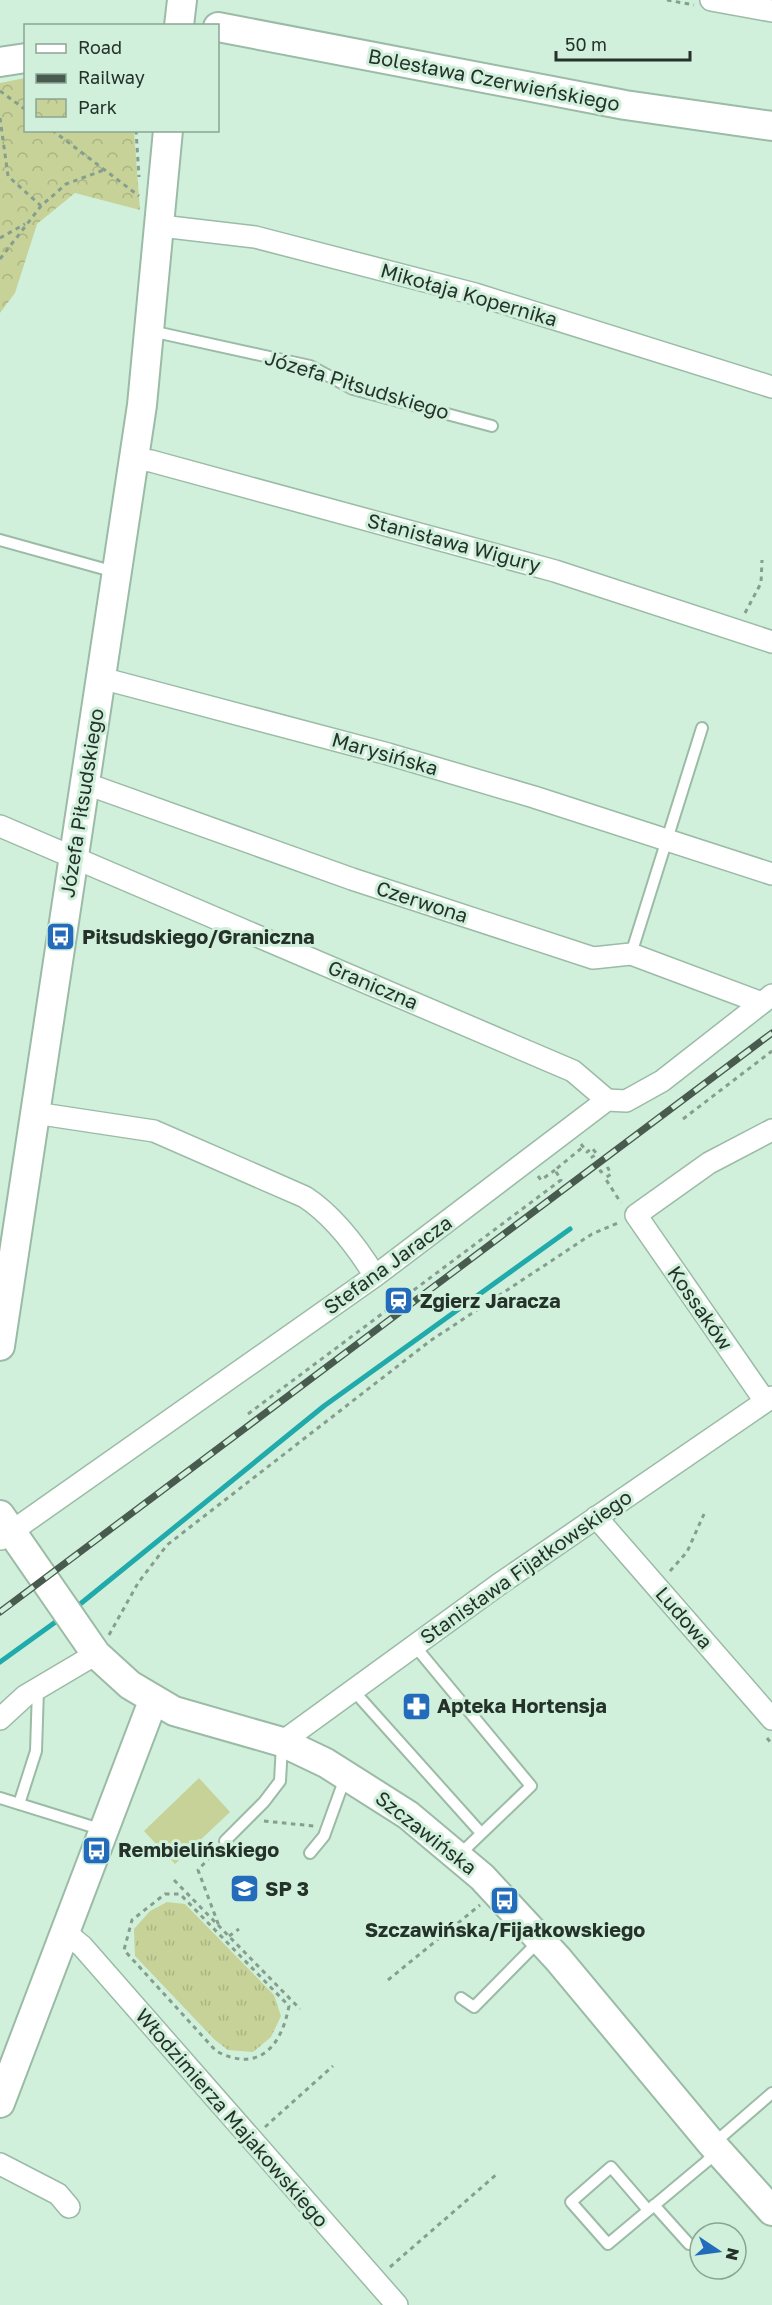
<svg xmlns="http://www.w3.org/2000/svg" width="772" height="2305" viewBox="0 0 772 2305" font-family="'Golos Text',sans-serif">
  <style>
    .grass { fill: url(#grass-tufts) }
    .park { fill: url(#park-crowns) }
    .garden { fill: #c6d297 }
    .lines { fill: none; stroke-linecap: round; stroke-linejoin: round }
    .stream { stroke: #20aaab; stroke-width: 5 }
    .lane-casing { stroke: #9bbba6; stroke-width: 14 }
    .street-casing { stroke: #9bbba6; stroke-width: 24 }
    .secondary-casing { stroke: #9bbba6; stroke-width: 32 }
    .path { stroke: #869e8e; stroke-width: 3; stroke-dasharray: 4.5 4.5; stroke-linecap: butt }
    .lane { stroke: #fff; stroke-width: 10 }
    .street { stroke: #fff; stroke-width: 21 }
    .secondary { stroke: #fff; stroke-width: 28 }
    .rail-casing { stroke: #495a4f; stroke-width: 7 }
    .rail { stroke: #d0f0db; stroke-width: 4.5; stroke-dasharray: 14; stroke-linecap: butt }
    .labels { text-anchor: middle; stroke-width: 6; stroke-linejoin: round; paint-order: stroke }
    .street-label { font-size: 20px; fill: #25322a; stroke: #d0f0db }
    .poi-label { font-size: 20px; font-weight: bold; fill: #25322a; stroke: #d0f0db; text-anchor: start }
  </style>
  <defs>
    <pattern id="grass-tufts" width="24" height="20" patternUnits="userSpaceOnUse" patternTransform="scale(1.5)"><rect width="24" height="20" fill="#c6d297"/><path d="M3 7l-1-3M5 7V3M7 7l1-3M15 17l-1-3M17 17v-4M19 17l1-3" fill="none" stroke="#aab582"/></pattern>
    <pattern id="park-crowns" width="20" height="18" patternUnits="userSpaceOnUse" patternTransform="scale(1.5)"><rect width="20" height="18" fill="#c6d297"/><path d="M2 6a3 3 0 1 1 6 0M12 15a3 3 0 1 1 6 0" fill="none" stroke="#aab582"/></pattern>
  </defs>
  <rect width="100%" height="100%" fill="#d0f0db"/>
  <!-- grass -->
  <path class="grass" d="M167,1902L185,1904L274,1995L281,2016L271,2037L253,2052L228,2050L215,2040L135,1956L134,1929L150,1911Z"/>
  <!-- park -->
  <path class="park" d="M25,78L26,130L134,131L140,210L75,193L37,224L15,293L0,313V83Z"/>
  <!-- garden -->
  <path class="garden" d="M199,1778L230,1812L175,1864L144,1831Z"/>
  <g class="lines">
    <!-- stream -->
    <path class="stream" d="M74,1609L324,1406L570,1229
      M0,1662L61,1618"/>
    <defs>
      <path id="lane" d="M151,331L310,366L353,389L492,426
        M0,540L115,572
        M631,954L702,728
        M414,1645L531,1786L458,1856
        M352,1689L481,1833
        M0,1798L103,1830
        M19,1804L36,1751L38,1689
        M225,1841L264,1802L280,1781L282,1745
        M310,1853L324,1836L345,1778
        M461,1998L474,2007L540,1940
        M713,2144L772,2093
        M654,2205L689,2244
        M648,2210L611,2167L571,2202L608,2244L706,2162L718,2151"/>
      <path id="street" d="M711,0L772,11
        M161,226L255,237L475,294L772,387
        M133,459L151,461L555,571L772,642
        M101,678L388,754L534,797L772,874
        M84,785L98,788L352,879L593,958L631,954L762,1003
        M0,826L573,1071L607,1100
        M35,1113L154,1131L305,1197C334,1216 357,1247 375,1276
        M765,1401L636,1215L709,1163L772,1130
        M596,1517L772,1719
        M1,1539L375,1276L607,1100L626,1101L662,1081L772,995
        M0,1719L25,1696L96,1654
        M282,1742L498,1585L772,1397
        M66,1933L82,1946L397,2305
        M0,2164L58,2194L69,2207"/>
      <path id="secondary" d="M179,26L182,0
        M218,27L625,105L772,126
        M0,62L26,58
        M0,1346L142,405L168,130
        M0,1515L96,1654L130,1685L174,1711L282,1742L326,1763L408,1815L482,1877L558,1959L712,2144L772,2211
        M0,2103L153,1701"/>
    </defs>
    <!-- lane casing -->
    <use href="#lane" class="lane-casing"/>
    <!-- street casing -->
    <use href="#street" class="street-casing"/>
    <!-- secondary casing -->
    <use href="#secondary" class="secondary-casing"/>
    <!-- path -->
    <path class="path" d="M667,0L694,5
      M0,91L26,110
      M0,118L8,176L41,206
      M52,130L139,196
      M136,130L139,177
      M0,238L25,224
      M0,259L41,206L66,184L104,170
      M745,613L761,583L762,560
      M683,1119L772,1051
      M581,1144L587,1152L592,1148L597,1154L592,1157L601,1172L608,1168L611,1174L605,1178L621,1203
      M538,1176L541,1180L555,1170
      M248,1414L561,1180L555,1170L583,1147
      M670,1571L687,1552L704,1514
      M109,1635L138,1583L167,1545L430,1341L592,1234L620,1222
      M767,1738L772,1744
      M264,1821L314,1826
      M217,1850L198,1870L219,1926
      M174,1880L300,2009
      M165,1894H180L289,2006C281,2048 258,2073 216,2051L124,1950L132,1920Z
      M229,1936L239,1929
      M388,1980L480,1905
      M265,2127L333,2066
      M390,2267L497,2174"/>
    <!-- lane -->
    <use href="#lane" class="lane"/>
    <!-- street -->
    <use href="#street" class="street"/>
    <!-- secondary -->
    <use href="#secondary" class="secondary"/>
    <defs>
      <path id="rail" d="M0,1612L772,1033"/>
    </defs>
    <!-- rail casing -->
    <use href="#rail" class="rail-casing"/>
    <!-- rail -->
    <use href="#rail" class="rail"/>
  </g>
  <!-- icons -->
  <defs>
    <symbol id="bus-square" viewBox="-11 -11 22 22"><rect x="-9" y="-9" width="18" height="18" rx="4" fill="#236cbc" stroke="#d0f0db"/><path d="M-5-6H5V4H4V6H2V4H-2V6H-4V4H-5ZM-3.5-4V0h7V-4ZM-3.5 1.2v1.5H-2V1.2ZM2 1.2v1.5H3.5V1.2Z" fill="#fff"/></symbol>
    <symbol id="station-square" viewBox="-11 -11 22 22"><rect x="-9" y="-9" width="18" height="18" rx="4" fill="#236cbc" stroke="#d0f0db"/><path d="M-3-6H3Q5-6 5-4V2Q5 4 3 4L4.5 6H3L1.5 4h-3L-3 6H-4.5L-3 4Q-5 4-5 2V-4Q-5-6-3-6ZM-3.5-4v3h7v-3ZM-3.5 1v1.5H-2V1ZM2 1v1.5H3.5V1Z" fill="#fff"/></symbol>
    <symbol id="pharmacy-square" viewBox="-11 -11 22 22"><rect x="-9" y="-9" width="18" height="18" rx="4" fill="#236cbc" stroke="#d0f0db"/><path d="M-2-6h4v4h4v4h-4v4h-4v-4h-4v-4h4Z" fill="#fff"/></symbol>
    <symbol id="school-square" viewBox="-11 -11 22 22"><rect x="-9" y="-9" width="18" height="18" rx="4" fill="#236cbc" stroke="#d0f0db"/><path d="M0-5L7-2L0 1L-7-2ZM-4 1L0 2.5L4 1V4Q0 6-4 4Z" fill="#fff"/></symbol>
  </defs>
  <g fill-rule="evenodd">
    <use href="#bus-square" x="44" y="920" width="33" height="33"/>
    <use href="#station-square" x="382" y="1284" width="33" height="33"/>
    <use href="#pharmacy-square" x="400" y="1690" width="33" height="33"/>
    <use href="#bus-square" x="80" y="1834" width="33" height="33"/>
    <use href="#school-square" x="228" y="1872" width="33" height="33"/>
    <use href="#bus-square" x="488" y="1884" width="33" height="33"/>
  </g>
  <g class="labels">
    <!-- street labels -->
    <g class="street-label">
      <text transform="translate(494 80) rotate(11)" y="7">Bolesława Czerwieńskiego</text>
      <text transform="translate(469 295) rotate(16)" y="7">Mikołaja Kopernika</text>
      <text transform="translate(357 385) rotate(17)" y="7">Józefa Piłsudskiego</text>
      <text transform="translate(454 543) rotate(15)" y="7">Stanisława Wigury</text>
      <text transform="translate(385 754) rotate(16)" y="7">Marysińska</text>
      <text transform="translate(82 803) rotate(-81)" y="7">Józefa Piłsudskiego</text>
      <text transform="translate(422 902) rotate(18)" y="7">Czerwona</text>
      <text transform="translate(373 985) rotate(23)" y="7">Graniczna</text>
      <text transform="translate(388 1265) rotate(-36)" y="7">Stefana Jaracza</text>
      <text transform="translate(700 1308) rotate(55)" y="7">Kossaków</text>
      <text transform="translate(526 1567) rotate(-35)" y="7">Stanisława Fijałkowskiego</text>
      <text transform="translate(684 1618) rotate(49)" y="7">Ludowa</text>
      <text transform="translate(426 1833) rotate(38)" y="7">Szczawińska</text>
      <text transform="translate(232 2118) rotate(49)" y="7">Włodzimierza Majakowskiego</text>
    </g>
    <!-- poi labels -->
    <g class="poi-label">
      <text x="82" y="944">Piłsudskiego/Graniczna</text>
      <text x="420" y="1308">Zgierz Jaracza</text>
      <text x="437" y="1713">Apteka Hortensja</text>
      <text x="118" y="1857">Rembielińskiego</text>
      <text x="265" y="1896">SP 3</text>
      <text x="505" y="1937" text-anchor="middle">Szczawińska/Fijałkowskiego</text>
    </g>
  </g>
  <!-- legend -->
  <rect x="24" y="24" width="195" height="108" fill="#d0f0db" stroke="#8ca494" stroke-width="1.5"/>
  <rect x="36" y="44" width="30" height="9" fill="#ffffff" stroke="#8ca494" stroke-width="1.5"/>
  <text x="78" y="54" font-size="18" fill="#25322a">Road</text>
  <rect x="36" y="74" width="30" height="9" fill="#495a4f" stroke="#8ca494" stroke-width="1.5"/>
  <text x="78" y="84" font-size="18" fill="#25322a">Railway</text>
  <rect x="36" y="99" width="30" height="18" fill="url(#park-crowns)" stroke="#8ca494" stroke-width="1.5"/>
  <text x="78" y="114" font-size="18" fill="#25322a">Park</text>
  <!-- north arrow -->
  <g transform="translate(718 2251) rotate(103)"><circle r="28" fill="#d0f0db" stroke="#8ca494" stroke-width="1.5"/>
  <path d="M0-4.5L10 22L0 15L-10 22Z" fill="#236cbc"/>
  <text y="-9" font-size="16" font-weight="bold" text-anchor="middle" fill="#25322a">N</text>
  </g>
  <!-- scale -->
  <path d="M556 51v9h134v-9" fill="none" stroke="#25322a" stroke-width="3"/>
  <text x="565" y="51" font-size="18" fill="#25322a" stroke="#d0f0db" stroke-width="4.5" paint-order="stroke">50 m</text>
</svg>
